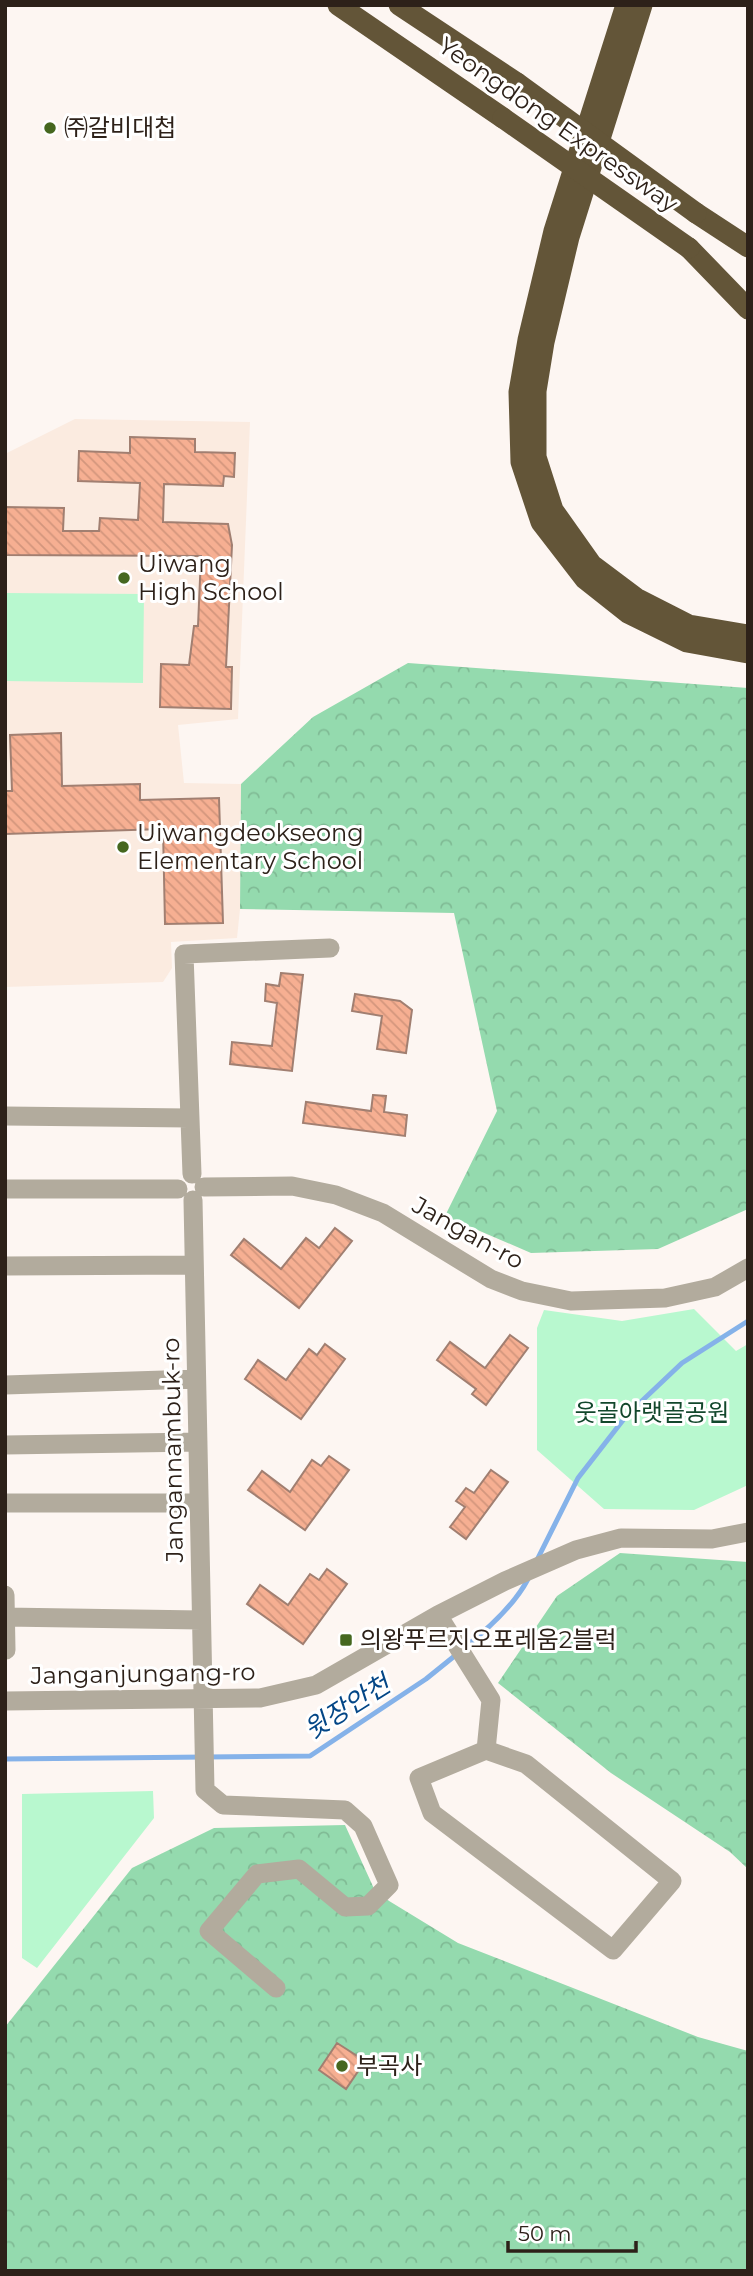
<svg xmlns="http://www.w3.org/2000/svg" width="753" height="2276" viewBox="0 0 753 2276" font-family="Montserrat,'Noto Sans KR',sans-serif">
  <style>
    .built { fill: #fbebe0 }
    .forest { fill: url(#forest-crowns) }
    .park { fill: #b8f8cf }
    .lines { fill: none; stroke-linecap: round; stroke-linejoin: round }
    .stream { stroke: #85b2e9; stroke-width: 5 }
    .building { fill: url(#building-back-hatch); stroke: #a17f71; stroke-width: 2 }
    .minor { stroke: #b2ab9d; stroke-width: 19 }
    .highway { stroke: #635538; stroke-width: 21 }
    .highway-bridge { stroke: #635538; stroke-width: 21 }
    .poi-dot { fill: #45671f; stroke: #fff; stroke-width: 2.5 }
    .labels { text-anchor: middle; stroke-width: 6; stroke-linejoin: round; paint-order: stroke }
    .street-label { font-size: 24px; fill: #2d2119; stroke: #fff }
    .poi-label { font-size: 24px; fill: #2d2119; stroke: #fff; text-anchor: start }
    .park-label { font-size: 24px; fill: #12472c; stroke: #fff }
    .water-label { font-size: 26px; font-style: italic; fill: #034686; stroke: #fff }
  </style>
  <defs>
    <pattern id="forest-crowns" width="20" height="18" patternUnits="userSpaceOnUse" patternTransform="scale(1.75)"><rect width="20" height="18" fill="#94daae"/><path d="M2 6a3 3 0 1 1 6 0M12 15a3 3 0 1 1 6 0" fill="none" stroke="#80bb95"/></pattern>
    <pattern id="building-back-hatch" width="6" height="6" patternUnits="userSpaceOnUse" patternTransform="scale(1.75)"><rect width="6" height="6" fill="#f6af92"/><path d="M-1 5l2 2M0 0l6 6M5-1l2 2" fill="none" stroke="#d3967d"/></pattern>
  </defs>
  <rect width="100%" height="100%" fill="#fdf6f2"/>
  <!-- built -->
  <path class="built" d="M75,419L250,422L238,719L178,725L184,783L241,784L240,909L237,938L171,942L172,968L163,982L5,987V454Z"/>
  <!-- forest -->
  <path class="forest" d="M408,663L748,688V1209L658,1249L531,1253L445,1216L497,1111L454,913L240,909L241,784L313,717Z
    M620,1553L748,1562V1869L730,1852L611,1773L498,1683L557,1596Z
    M345,1825L376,1893L458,1943L698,2037L748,2051V2271H5V2027L132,1868L214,1828Z"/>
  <!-- park -->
  <path class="park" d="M5,593L144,594L143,683L5,681Z
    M694,1309L736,1351L748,1344V1485L694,1510L604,1509L537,1450V1328L544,1310L622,1321Z
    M153,1791L154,1818L37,1968L22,1958V1794Z"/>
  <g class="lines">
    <!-- stream -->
    <path class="stream" d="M537,1560L578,1478L627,1415L682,1363L748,1321
      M464,1648C488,1629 514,1606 528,1579
      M5,1759L310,1756L426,1679L457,1654"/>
  </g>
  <!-- building -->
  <path class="building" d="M130,437L195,439V452L235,453L234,477L224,476L223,486L164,484L163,522L228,524L232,545L226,667H232L231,709L160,707L161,664L189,665L194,626H198L201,556L5,555V507L64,508L63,531H99L100,518L138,520L140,483L78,481L79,451L130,453Z
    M61,733L62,786L140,784V800L219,798L223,923L165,924L163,829L5,834V791H12L10,735Z
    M281,973L303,975L292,1071L230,1064L232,1042L272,1046L277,1003L265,1001L266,984L279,986Z
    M355,994L400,1001L412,1010L406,1053L377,1049L382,1016L352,1011Z
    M373,1095L386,1096L384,1112L407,1115L405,1136L303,1123L306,1102L371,1111Z
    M335,1228L352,1241L299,1308L231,1255L244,1239L281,1269L306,1238L319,1248Z
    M510,1335L528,1348L486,1405L472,1394L476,1389L437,1360L450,1342L485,1368Z
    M325,1344L345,1359L301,1419L245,1379L258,1360L286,1380L309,1349L317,1355Z
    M329,1456L349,1470L305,1530L248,1490L262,1471L290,1492L312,1460L321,1466Z
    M491,1470L508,1482L466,1539L450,1527L465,1507L456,1501L466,1488L474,1493Z
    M327,1569L347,1584L303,1644L247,1604L260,1585L288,1605L310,1574L319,1580Z
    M337,2043L365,2061L346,2089L319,2070Z"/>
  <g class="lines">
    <!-- minor -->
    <path class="minor" d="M5,1116L189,1118
      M192,1174L184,954L330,948
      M204,1187L292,1186L336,1195L383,1213L491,1279L522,1291L571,1301L665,1298L715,1287L748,1268
      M5,1189H178
      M193,1200L205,1790L223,1805L345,1810L363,1826L389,1885L368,1906L345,1907L299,1869L257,1874L209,1931L276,1988
      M5,1266L194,1265
      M5,1385L196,1379
      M5,1445L198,1442
      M5,1503H199
      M5,1595L6,1650
      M438,1615L491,1700L486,1750L419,1778L432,1813L613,1950L672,1881L526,1764L486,1750
      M5,1617L201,1620
      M5,1701L260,1698L316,1685L438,1615L505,1581L576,1550L621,1538L712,1539L748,1532"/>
    <!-- highway -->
    <path class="highway" d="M338,5L503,118
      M399,5L517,83
      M626,5L554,231L528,340L519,392L521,462L541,522L585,579L628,613L687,642L748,653
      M642,5L569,237L544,342L536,391V457L553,510L592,565L636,598L689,625L748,635
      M696,213L748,247
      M689,248L748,309"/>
    <!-- highway-bridge -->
    <path class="highway-bridge" d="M517,83L696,213
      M503,118L689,248"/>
  </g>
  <!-- markers -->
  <g class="poi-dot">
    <circle cx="50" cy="128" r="7"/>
    <circle cx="124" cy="578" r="7"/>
    <circle cx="123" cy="847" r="7"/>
    <rect x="339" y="1633" width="14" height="14" rx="3.5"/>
    <circle cx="342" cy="2066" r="7"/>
  </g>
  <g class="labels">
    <!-- street labels -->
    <g class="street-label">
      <text transform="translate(558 125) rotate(35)" y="8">Yeongdong Expressway</text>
      <text transform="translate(468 1233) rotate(29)" y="8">Jangan-ro</text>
      <text transform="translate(173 1450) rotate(-91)" y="8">Jangannambuk-ro</text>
      <text transform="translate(143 1674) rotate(-1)" y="8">Janganjungang-ro</text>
    </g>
    <!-- poi labels -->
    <g class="poi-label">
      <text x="64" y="136">㈜갈비대첩</text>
      <text x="138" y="572">Uiwang<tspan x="138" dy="28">High School</tspan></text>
      <text x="137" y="841">Uiwangdeokseong<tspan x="137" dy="28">Elementary School</tspan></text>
      <text x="360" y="1648">의왕푸르지오포레움2블럭</text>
      <text x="356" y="2074">부곡사</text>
    </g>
    <!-- park labels -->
    <g class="park-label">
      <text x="652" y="1421">웃골아랫골공원</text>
    </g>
    <!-- water labels -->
    <g class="water-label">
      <text transform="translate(347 1707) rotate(-32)" y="9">윗장안천</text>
    </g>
  </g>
  <!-- border -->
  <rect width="753" height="2276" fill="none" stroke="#2d2119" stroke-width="14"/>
  <!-- scale -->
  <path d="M508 2241v10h128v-10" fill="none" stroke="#2d2119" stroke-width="3.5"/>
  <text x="518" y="2241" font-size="21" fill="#2d2119" stroke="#ffffff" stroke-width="5" paint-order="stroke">50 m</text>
</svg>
